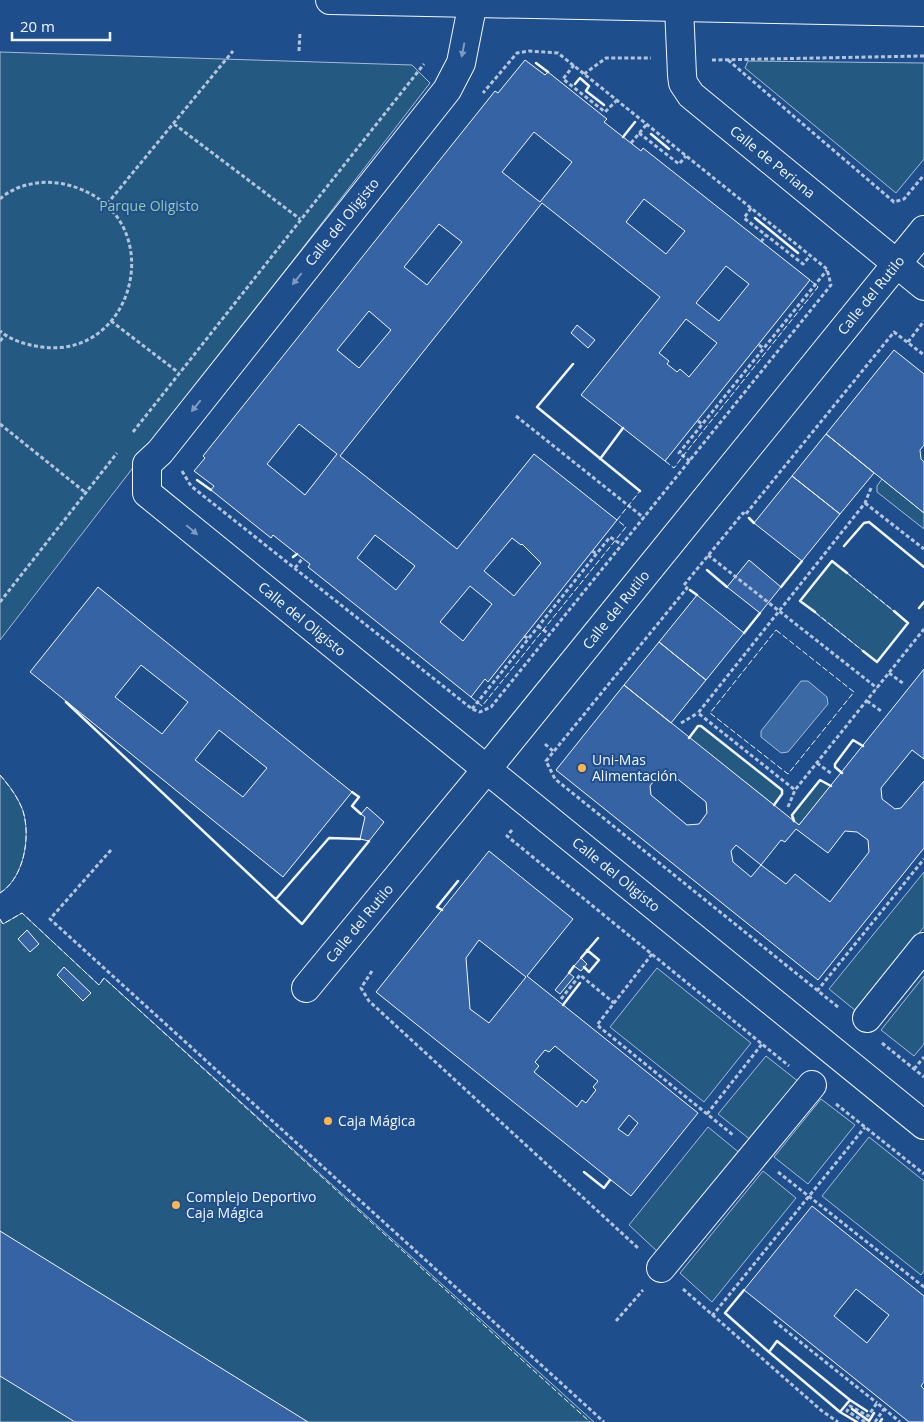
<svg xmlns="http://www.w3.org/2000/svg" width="924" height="1422" viewBox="0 0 924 1422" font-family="'Open Sans',sans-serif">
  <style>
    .green { fill: #245a82; stroke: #a8bbd7 }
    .water { fill: #3b69a3; stroke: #a8bbd7 }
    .building { fill: #3563a3; stroke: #f2f6ff; fill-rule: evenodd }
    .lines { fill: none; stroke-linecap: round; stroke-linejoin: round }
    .street-casing { stroke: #f2f6ff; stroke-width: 30 }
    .secondary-casing { stroke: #f2f6ff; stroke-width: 30 }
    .path { stroke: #b3c4dc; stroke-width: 3; stroke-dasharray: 4 2.5; stroke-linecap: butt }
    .street { stroke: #1f4e8c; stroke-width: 28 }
    .secondary { stroke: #1f4e8c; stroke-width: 28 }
    .fence { stroke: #f2f6ff; stroke-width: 1; stroke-dasharray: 6 2.5; stroke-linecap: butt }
    .wall { stroke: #f2f6ff; stroke-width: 2.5 }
    .oneway { fill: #7e9ac0 }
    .poi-dot { fill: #ffb74d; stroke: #1f4e8c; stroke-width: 2 }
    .labels { text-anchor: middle; stroke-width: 4; stroke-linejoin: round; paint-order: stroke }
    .street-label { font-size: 14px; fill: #f2f6ff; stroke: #1f4e8c }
    .park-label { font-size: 14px; fill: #97c8a6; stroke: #1f4e8c }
    .poi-label { font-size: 14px; fill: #f2f6ff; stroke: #1f4e8c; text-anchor: start }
  </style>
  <rect width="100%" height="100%" fill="#1f4e8c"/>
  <!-- green -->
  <path class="green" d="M0,52L412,65L430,83L0,640Z
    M748,61L924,63V159L896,193L745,68Z
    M882,479L924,513V529L877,492V486Z
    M832,561L908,623L877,662L800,601Z
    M698,726H701L782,790V794L774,805L689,738Z
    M0,775C9,785 18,797 23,811C31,837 24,878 0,893Z
    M820,780L831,786L799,825L792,819V815Z
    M924,872V927L856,1011L829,989Z
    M22,913L99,985L104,978L594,1422H0V920L3,924Z
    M657,968L751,1043L704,1102L610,1027Z
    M924,976V1044L914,1056L881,1030Z
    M766,1056L799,1082L752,1141L718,1114Z
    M821,1099L855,1125L808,1184L774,1157Z
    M708,1127L741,1154L660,1254L629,1225Z
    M869,1137L924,1181V1271L921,1275L822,1196Z
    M763,1171L796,1198L712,1302L680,1273Z"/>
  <!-- water -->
  <path class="water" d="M801,681H808L827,697L828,704L788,752L781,753L761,737V731Z"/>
  <!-- building -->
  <path class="building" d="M525,60L545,75L548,72L607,119L604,122L641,151L643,148L810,280L665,461L581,395L660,297L542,203L340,456L457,549L534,454L617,520L488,682L485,679L471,697L308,567L310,564L297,554L273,535L271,538L211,490L214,486L194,471L205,458L203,456L495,91L498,93ZM534,132L572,162L540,202L502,172ZM644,199L685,231L666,254L626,222ZM439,224L462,242L427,285L404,267ZM726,266L749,284L719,321L696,303ZM369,311L391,330L359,368L337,350ZM686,319L717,343L689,377L680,369L677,372L667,364L669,361L659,353ZM299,424L337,454L305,495L267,464ZM375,535L415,566L396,590L357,558ZM512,538L521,545L522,544L541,563L514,596L484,571ZM470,586L492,604L463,641L440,622Z
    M577,325L595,340L588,348L571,333Z
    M894,350L924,374V445L920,450L921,459L924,462V513L826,434Z
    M826,434L874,473L840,514L792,476Z
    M792,476L840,514L802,561L754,523Z
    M749,560L781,587L760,613L727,587Z
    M98,587L352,792L283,877L30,672ZM141,665L188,702L162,734L115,697ZM219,730L267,768L243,797L195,760Z
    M697,595L744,633L706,680L659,642Z
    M659,642L706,680L671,723L624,685Z
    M924,669V759L912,750L881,788L882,799L895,809L901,808L924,781V848L818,980L556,770L624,685L799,825ZM669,772L706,802L707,813L699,824L687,825L651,795L650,786L659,774ZM796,829L828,853L845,831L857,832L868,840L869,852L830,902L795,874L786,884L761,865L781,840L785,842ZM736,845L761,865L751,877L733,862L731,851Z
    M367,807L384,822L369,841L360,839L365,817L361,814Z
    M489,851L573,919L527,976L698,1113L631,1196L376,992ZM479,940L526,977L489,1023L470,1009L466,958ZM555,1046L598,1081L593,1087L596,1090L586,1103L582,1100L577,1107L534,1072L539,1066L535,1062L545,1050L549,1052ZM629,1115L638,1123L628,1136L618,1129Z
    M27,930L39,944L30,952L18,939Z
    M581,958L587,964L581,971L574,966Z
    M64,967L91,993L83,1001L57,975Z
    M569,973L574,977L560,994L555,990Z
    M812,1206L924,1296V1382L921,1386L924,1389V1422H909L744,1290ZM856,1289L889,1315L867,1343L834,1316Z
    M0,1231L308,1422H75L0,1376Z"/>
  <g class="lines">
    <defs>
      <g id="street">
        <path id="s1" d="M473,2L461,63L447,90L160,452L147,464V493L924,1125"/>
        <path id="s2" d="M679,7L682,75L683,83L691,95L924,286"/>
        <path id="s3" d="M306,988L486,770L924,230"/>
        <path d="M867,1018L924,947"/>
        <path d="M661,1268L812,1085"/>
      </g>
      <path id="secondary" d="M330,0L924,12"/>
    </defs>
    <!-- street casing -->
    <use href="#street" class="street-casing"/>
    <!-- secondary casing -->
    <use href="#secondary" class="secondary-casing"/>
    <!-- path -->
    <path class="path" d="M299,51L300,32
      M712,60L924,56
      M728,60L894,202L904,199L924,175
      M574,65L563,79L605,112L617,100
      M584,74L606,58H651
      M174,124L300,219
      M639,133L679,164L686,156
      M631,143L647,124
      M0,199C17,183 46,179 68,185C172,212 138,360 42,347C27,345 12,341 0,331
      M107,204L233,51
      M751,208L744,218L803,264L810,256
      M761,242L766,235
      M111,321L179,373
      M0,341L5,335
      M908,342L924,321
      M759,345L763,348
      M516,416L644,518
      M698,421L702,424
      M0,424L86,493
      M133,432L424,64
      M690,461L679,453L827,270
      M182,471L191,486L472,709L480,712L491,707L831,285L827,269L558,53L529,51L517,53L483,93
      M871,488L865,503L698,713L795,790L924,629
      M865,503L924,549
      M592,551L597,554
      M708,555L877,688
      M295,568L302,559
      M0,602L117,453
      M538,626L549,634
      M524,636L529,639
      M889,673L904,684
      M867,701L881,711
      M472,709L610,537L622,545
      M681,723L698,713
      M545,744L554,752
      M817,763L832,774
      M788,807L795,790
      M512,830L507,836L789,1066
      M111,850L50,919L604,1422
      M652,954L597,1025L733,1135
      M372,971L361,988L369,1001L638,1248
      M817,991L924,859
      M561,999L580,975L614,1003
      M838,1007L555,779L546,761L687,588L684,585L743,513L745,515L894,332L924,355
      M882,1043L924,1077
      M914,1069L924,1057
      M836,1104L924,1174
      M707,1114L762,1044
      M778,1172L924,1287
      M683,1289L822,1411L838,1422
      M712,1316L865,1127
      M616,1321L643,1290
      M774,1321L877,1403
      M865,1422L847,1411L850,1406L868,1416L877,1403L900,1422
      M875,1422L884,1409"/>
    <!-- street -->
    <use href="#street" class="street"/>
    <!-- secondary -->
    <use href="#secondary" class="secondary"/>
    <!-- fence -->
    <path class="fence" d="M665,461L674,468L683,456L818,287L810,280
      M847,573L894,611
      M815,612L863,651
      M776,630L854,692L788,774L710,713Z
      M471,697L482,706L626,527L617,520L640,491
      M0,775C9,786 18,797 23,811C31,837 24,878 0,893
      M0,919L3,924L22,913L99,985L104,978L590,1422"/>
    <!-- wall -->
    <path class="wall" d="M536,63L548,72
      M575,84L580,78L589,86L586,91L604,105
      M651,134L669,149
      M623,137L635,122
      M755,218L798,253
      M573,364L537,407L640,491
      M600,459L623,428
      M197,480L211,490
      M749,518L754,523
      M844,546L864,523L869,522L924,567
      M293,557L297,554
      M707,570L727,587
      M781,587L802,561
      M690,590L697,595
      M919,608L924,602
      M815,612L800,601L832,561L847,573
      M744,633L760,613
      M863,651L877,662L908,623L894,611
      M66,702L302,924L369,841
      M689,738L698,726H701L782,790V794L774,805
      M842,773L835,767V764L853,740L863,746
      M352,792L359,797L352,806L361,814
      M794,821L792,815L820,780L831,786
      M276,899L329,838L360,839
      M442,910L437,907L458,881
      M581,958L598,938
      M584,967L589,972L599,960L587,950
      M569,973L574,966
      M563,1005L580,983
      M584,1172L604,1188L610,1180
      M744,1290L725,1313L769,1352L777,1341L850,1400L840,1412L857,1422
      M769,1352L840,1412
      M850,1400L867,1411
      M852,1409L869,1421L874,1413
      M880,1422L882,1419"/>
  </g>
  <!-- one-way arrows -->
  <defs><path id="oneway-solid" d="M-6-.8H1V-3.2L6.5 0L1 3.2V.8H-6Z" transform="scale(1.25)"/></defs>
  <g class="oneway">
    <use href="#oneway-solid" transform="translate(463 50) rotate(101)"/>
    <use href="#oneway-solid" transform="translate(297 279) rotate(129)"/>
    <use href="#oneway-solid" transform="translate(196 406) rotate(129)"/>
    <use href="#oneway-solid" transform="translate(192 530) rotate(40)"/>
  </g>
  <!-- markers -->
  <g class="poi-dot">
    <circle cx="582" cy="768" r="5"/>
    <circle cx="328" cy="1121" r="5"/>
    <circle cx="176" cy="1205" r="5"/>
  </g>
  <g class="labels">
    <!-- street labels -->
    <g class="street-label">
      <text dy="5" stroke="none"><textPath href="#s2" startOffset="196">Calle de Periana</textPath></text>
      <text transform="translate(342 222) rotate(-51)" y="5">Calle del Oligisto</text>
      <text dy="5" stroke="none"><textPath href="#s3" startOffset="894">Calle del Rutilo</textPath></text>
      <text dy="5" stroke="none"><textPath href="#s3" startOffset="489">Calle del Rutilo</textPath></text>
      <text dy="5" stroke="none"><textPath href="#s1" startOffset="801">Calle del Oligisto</textPath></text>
      <text dy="5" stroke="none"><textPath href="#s1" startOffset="1206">Calle del Oligisto</textPath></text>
      <text dy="5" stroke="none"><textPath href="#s3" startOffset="84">Calle del Rutilo</textPath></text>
    </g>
    <!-- park labels -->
    <g class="park-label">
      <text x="149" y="211">Parque Oligisto</text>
    </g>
    <!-- poi labels -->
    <g class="poi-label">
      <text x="592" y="765">Uni-Mas<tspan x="592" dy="16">Alimentación</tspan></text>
      <text x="338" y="1126">Caja Mágica</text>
      <text x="186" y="1202">Complejo Deportivo<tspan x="186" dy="16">Caja Mágica</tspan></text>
    </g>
  </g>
  <!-- scale -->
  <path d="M12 32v8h98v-8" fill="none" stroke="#f2f6ff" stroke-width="2.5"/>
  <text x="20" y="32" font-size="15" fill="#f2f6ff" stroke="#1f4e8c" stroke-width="4" paint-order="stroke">20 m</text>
</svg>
